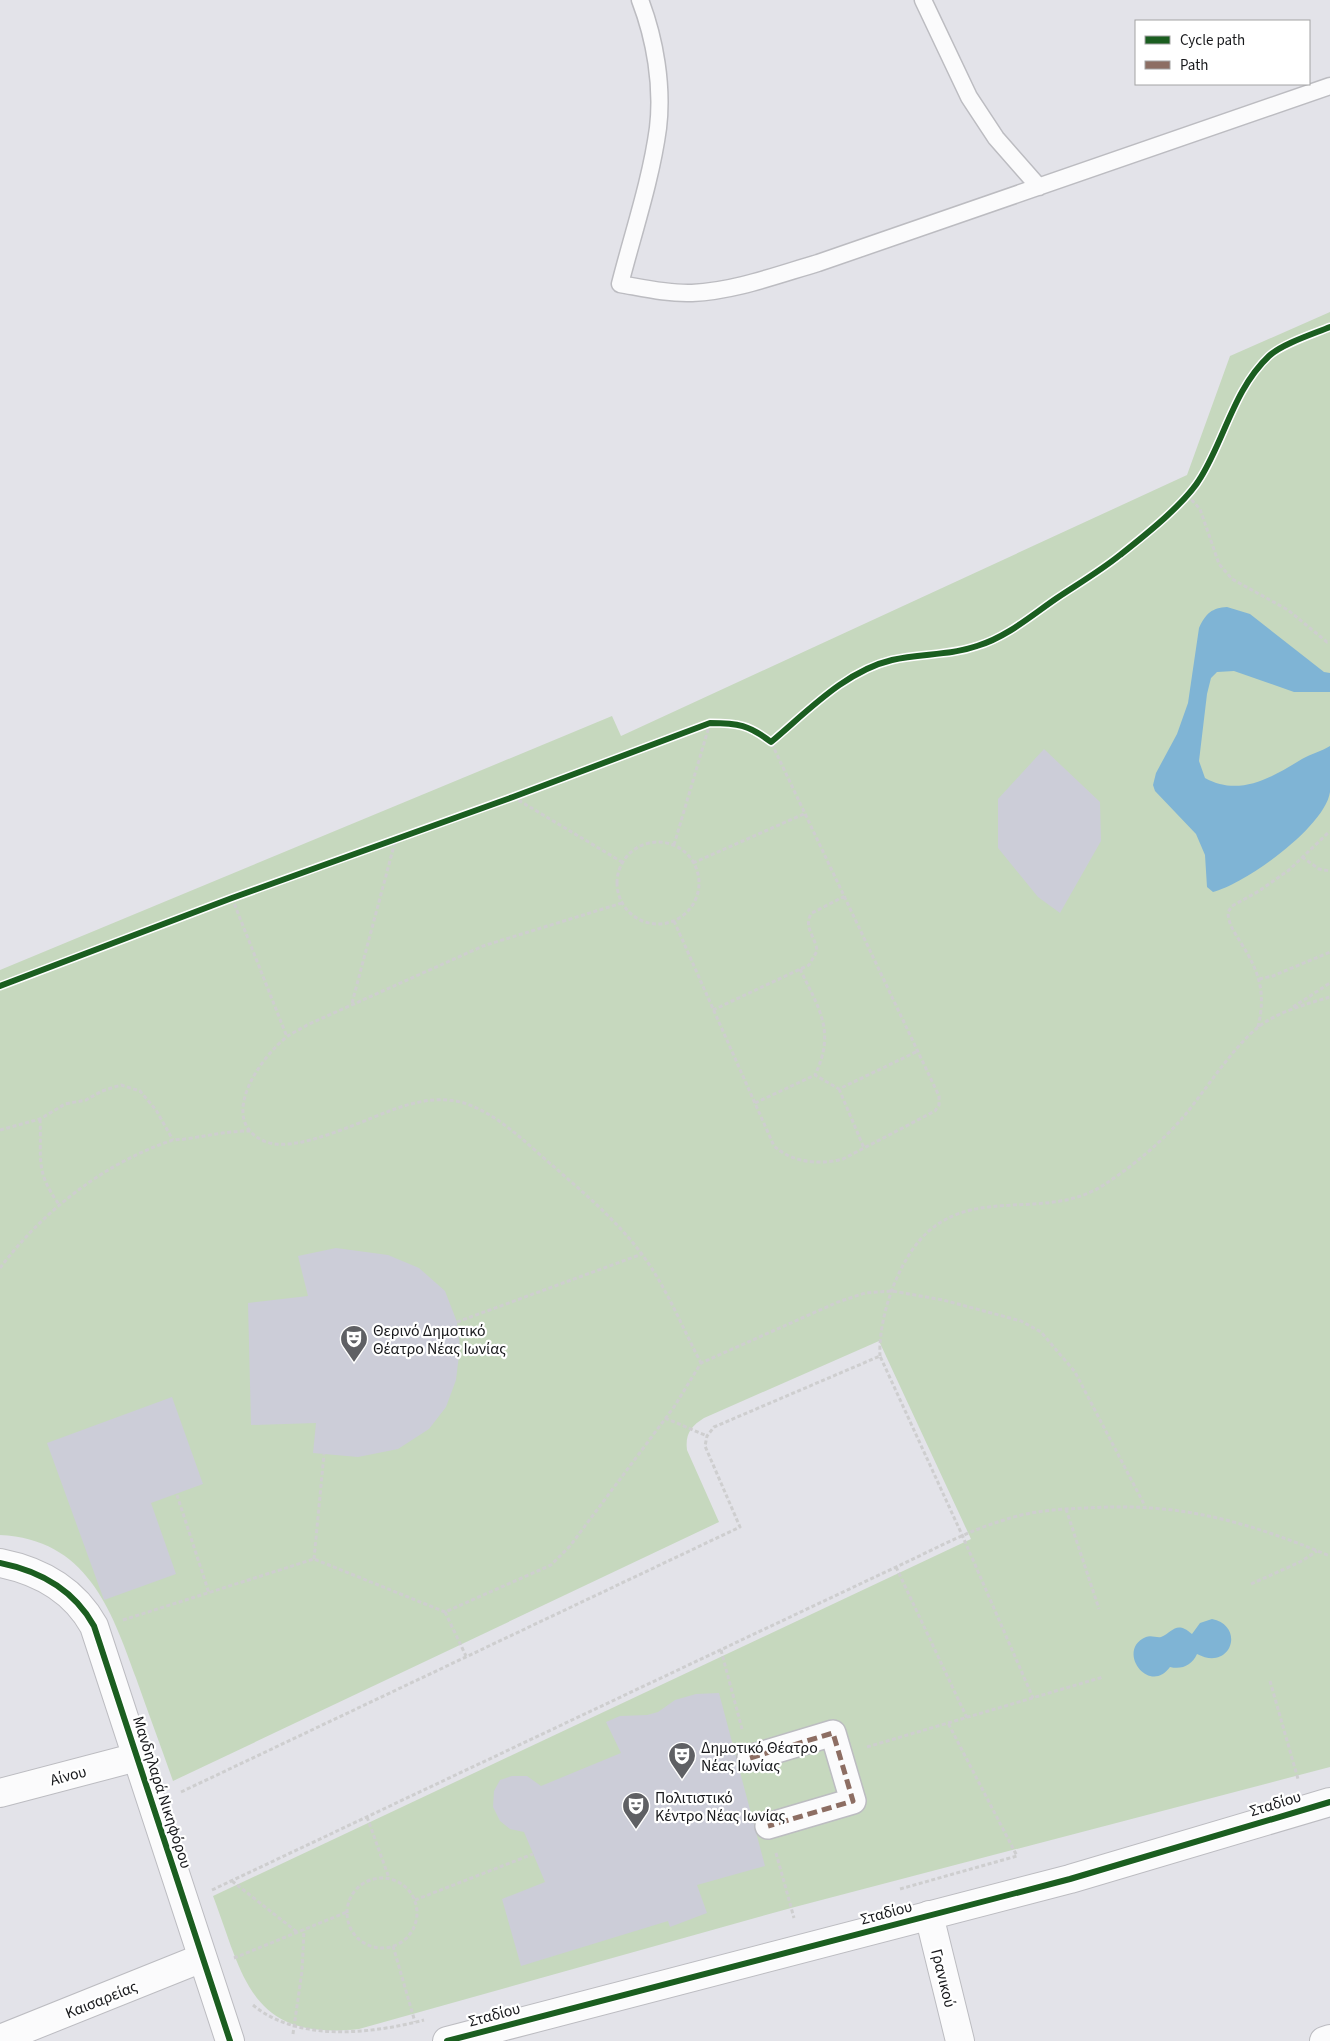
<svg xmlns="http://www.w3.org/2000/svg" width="1330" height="2041" viewBox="0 0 1330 2041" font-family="'Source Sans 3',sans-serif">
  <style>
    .green { fill: #c6d8be }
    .water { fill: #7fb4d5 }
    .building { fill: #cccdd8 }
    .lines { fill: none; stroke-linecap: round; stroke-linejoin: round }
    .service-casing { stroke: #bcbcc1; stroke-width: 19 }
    .pedestrian-casing { stroke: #bcbcc1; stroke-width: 28 }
    .minor-casing { stroke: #bcbcc1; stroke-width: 30 }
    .tertiary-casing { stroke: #bcbcc1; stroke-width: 30 }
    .path { stroke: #cececf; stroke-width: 3; stroke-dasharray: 4 2.5; stroke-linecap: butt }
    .service { stroke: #fbfbfc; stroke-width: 16 }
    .pedestrian { stroke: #fbfbfc; stroke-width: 25 }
    .minor { stroke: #fbfbfc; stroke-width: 28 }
    .tertiary { stroke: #fbfbfc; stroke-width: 28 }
    .quiet { stroke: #8d6e63; stroke-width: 5; stroke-dasharray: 10 5; stroke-linecap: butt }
    .cycleway-casing { stroke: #fff; stroke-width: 9 }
    .cycleway { stroke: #1b5e20; stroke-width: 6 }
    .labels { text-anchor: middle; stroke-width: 4.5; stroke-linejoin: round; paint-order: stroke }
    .poi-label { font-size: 16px; fill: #18191c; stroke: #fff; text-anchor: start }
    .street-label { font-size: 16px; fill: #18191c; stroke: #fff }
  </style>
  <rect width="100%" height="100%" fill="#e3e3e9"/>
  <!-- green -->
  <path class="green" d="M1330,312V1767L791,1908L359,2029C250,2041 244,1978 213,1896L971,1539L879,1341L704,1418C691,1426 685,1434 687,1450L719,1522L173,1781C161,1747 148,1712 136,1678C111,1608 86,1539 0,1535V970L612,716L621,736L1187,475L1230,356Z"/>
  <!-- water -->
  <path class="water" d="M1227,607L1250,614L1324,672L1330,673V692H1294L1234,671L1217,672L1211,678L1207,694L1199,761L1205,778C1239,797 1271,778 1302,759C1311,754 1322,751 1330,746C1330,761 1330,777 1330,792C1325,827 1245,884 1213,892L1207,887L1205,855L1196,834L1155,791L1153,785L1156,773L1177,734L1188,703L1199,628C1206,613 1212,608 1227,607Z
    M1212,1619C1246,1626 1231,1672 1197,1654C1192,1665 1182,1670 1170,1667C1149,1696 1115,1650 1146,1637C1151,1635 1157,1638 1161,1637C1173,1632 1176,1620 1192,1634L1200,1623Z"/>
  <!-- building -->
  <path class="building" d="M1044,749L1100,802L1101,841L1060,913L1038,897L998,848V799Z
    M336,1248L388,1255L419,1268L445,1291L457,1322L460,1347L456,1380L446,1407L429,1429L398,1449L358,1457L313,1453L316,1423L251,1425L248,1303L308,1296L298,1256Z
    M172,1397L203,1484L151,1503L176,1574L104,1600L47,1443Z
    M719,1693L765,1866L697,1885L707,1913L670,1927L668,1921L521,1966L502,1899L545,1882L524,1832L510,1829L500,1821L493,1807L494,1791L500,1780L512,1776H527L541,1786L621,1753L606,1722L620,1716L647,1715L658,1712L675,1700L696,1694Z"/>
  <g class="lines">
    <defs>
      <path id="service" d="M640,0C655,39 663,86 658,128C651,180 633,233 620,284C643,288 668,294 692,293C735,291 777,275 818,263L1330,86
        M923,0L969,97L996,138L1039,187"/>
      <path id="pedestrian" d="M750,1758L833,1733L853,1801L768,1826"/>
      <path id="minor" d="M0,1793L137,1757
        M929,1915L960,2041
        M0,2039L202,1958
        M1324,2041L1330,2039"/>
      <path id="tertiary" d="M0,1563C40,1571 74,1590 94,1626L230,2041
        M447,2041L1070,1879L1330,1802"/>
    </defs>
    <!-- service casing -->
    <use href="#service" class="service-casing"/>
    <!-- pedestrian casing -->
    <use href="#pedestrian" class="pedestrian-casing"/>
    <!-- minor casing -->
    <use href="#minor" class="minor-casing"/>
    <!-- tertiary casing -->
    <use href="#tertiary" class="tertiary-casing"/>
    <!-- path -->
    <path class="path" d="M1187,495L1200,509L1219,564L1232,579L1288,610L1327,642L1330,641
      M513,797L622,862
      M617 883a41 41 0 1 1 82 0a41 41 0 1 1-82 0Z
      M674,845L710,723
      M1302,857L1319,869L1330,871
      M693,863L806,813
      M232,898L287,1037
      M622,903L483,946L307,1025C301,1029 294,1032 288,1036C261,1056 216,1120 264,1141C296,1156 370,1116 404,1106C423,1100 444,1097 464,1103C498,1114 526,1143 553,1166C584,1193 616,1220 641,1253C666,1286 682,1327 701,1363
      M674,921L774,1146C793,1163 819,1165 843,1159L935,1111L939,1105V1096L771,742
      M800,969C819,1009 836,1031 815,1075
      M1259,979L1273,976L1330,952
      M352,1003L396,838
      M1293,1007L1330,983
      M713,1010L809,965L817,951C816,937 802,926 812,913L845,896
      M1258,1027C1266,993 1260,973 1241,943C1235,933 1228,924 1228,912L1232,906L1259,891L1289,870L1330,831
      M839,1089L864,1148
      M755,1103L815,1075L839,1089L918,1051
      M40,1119C42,1159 34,1170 60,1206
      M0,1130L40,1119L65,1104L86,1100L102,1091L121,1085L140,1091L156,1110L173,1140
      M0,1268C42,1212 103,1164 170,1141C175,1139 180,1140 185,1139C207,1136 227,1131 250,1131
      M457,1322L642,1254
      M880,1356C878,1317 899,1256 930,1230C980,1188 1047,1220 1102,1186C1132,1167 1162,1142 1185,1115C1207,1088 1231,1050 1257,1028C1277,1012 1306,1004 1330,997
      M665,1418L707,1436
      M177,1495L209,1593
      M1066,1509L1099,1609
      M314,1559L324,1454
      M896,1567L967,1718
      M1251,1584L1300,1562L1317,1551
      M445,1612L466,1656
      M123,1620L314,1559L445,1612L551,1565L570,1546L674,1407L701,1363L838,1302L865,1293L892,1291L943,1300L1021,1321L1041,1332L1075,1372L1145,1506
      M721,1650L742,1729
      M1270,1681L1298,1779
      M867,1747L1103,1677
      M181,1792L740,1527L705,1446L707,1436L714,1427L880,1356L963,1537L1033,1698
      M367,1817L389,1878
      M776,1853L794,1918
      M347 1913a35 35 0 1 1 70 0a35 35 0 1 1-70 0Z
      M232,1881L297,1932
      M900,1889L1017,1856L948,1723
      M212,1890L896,1567C931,1551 967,1531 1004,1520C1030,1511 1059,1509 1086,1508C1180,1502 1245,1521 1330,1556
      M415,1900L533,1854
      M393,1946L415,2022
      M234,1958L347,1912
      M253,2005C296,2041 367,2035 424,2020
      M293,2034L302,1971L304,1930"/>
    <!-- service -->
    <use href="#service" class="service"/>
    <!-- pedestrian -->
    <use href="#pedestrian" class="pedestrian"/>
    <!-- minor -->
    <use href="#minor" class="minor"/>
    <!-- tertiary -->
    <use href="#tertiary" class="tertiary"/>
    <!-- quiet -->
    <path class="quiet" d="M750,1758L833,1733L853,1801L768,1826"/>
    <defs>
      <path id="cycleway" d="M0,986L232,898L513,797L710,723C738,723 749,725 771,742C807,712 845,671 892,660C920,653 949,656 977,646C1007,637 1032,615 1057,598C1078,584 1100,571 1120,555C1144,536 1186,503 1201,477C1225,438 1234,389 1269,356C1282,344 1313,334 1330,327
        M0,1563C40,1571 74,1590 94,1626L230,2041
        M447,2041L1070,1879L1330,1802"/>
    </defs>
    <!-- cycleway casing -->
    <use href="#cycleway" class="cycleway-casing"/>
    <!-- cycleway -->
    <use href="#cycleway" class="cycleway"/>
  </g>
  <!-- icons -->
  <defs>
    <symbol id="theatre-pin" viewBox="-11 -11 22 30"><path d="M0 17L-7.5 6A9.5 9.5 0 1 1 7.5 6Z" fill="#5f6064" stroke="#fff"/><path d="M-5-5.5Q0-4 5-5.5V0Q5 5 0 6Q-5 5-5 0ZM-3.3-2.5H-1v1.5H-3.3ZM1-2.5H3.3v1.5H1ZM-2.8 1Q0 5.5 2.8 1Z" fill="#fff"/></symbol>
  </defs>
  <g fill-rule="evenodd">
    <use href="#theatre-pin" x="338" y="1323" width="32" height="43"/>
    <use href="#theatre-pin" x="666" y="1740" width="32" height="43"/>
    <use href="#theatre-pin" x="620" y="1790" width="32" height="43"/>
  </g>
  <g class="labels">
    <!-- poi labels -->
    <g class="poi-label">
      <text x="373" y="1336">Θερινό Δημοτικό<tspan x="373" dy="18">Θέατρο Νέας Ιωνίας</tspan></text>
      <text x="701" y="1753">Δημοτικό Θέατρο<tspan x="701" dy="18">Νέας Ιωνίας</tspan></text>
      <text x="655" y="1803">Πολιτιστικό<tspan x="655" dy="18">Κέντρο Νέας Ιωνίας</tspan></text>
    </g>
    <!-- street labels -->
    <g class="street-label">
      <text transform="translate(68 1775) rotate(-15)" y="6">Αίνου</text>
      <text transform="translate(163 1792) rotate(72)" y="6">Μανδηλαρά Νικηφόρου</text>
      <text transform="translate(1275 1803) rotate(-17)" y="6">Σταδίου</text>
      <text transform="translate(886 1912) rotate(-15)" y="6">Σταδίου</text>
      <text transform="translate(944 1978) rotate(76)" y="6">Γρανικού</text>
      <text transform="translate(101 1999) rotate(-22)" y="6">Καισαρείας</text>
      <text transform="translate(494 2014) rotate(-15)" y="6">Σταδίου</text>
    </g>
  </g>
  <!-- legend -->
  <rect x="1135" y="20" width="175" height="65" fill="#ffffff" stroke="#a3a3a4"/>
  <rect x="1145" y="36" width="25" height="8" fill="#1b5e20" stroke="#a3a3a4"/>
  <text x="1180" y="45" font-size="15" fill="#18191c">Cycle path</text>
  <rect x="1145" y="61" width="25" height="8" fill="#8d6e63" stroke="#a3a3a4"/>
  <text x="1180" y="70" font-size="15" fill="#18191c">Path</text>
</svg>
